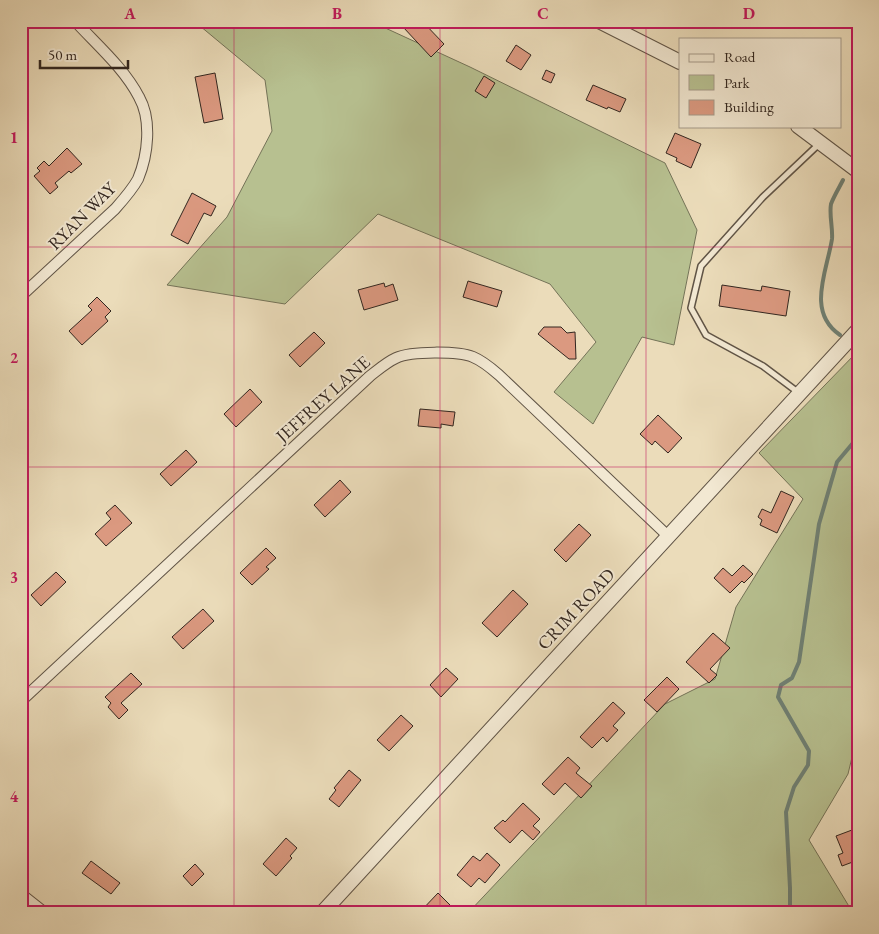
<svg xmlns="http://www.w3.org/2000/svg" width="879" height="934" viewBox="0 0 879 934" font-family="'EB Garamond',serif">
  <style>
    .green { fill: #b7c090; stroke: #747358 }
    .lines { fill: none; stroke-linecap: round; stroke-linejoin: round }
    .stream { stroke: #6f8074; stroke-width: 4 }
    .building { fill: #db9980; stroke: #32261f }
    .service-casing { stroke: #605446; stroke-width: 8 }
    .minor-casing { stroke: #605446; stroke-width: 12 }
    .tertiary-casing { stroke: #605446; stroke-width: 16 }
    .service { stroke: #f2e8d2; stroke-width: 5 }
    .minor { stroke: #f2e8d2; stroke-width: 10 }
    .tertiary { stroke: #f2e8d2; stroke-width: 14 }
    .grid { fill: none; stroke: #c2185b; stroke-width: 1; stroke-opacity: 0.55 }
    .labels { text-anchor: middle; stroke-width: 4; stroke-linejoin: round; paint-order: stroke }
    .street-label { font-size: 18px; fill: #32261f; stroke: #f2e8d2 }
    .neatline { fill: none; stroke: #c2185b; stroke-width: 2 }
    .grid-label { font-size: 16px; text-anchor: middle; font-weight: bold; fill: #c2185b }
  </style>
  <rect width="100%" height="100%" fill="#ebdcba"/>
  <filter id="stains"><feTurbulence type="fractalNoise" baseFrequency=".004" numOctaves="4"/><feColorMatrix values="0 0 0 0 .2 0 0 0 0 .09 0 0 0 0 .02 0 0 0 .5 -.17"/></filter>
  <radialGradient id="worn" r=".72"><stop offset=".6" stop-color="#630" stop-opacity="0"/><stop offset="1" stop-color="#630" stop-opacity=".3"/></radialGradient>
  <!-- green -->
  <path class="green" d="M194,21H376L381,26L470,67L665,163L697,230L674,345L642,337L593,424L554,392L596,342L550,284L378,214L285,304L167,285L227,217L272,131L265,80Z
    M858,351V732L848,774L809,840L853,913H468L665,704L715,679L736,607L803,499L759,453Z"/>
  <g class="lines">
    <!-- stream -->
    <path class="stream" d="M856,154L858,150
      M840,335C806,312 827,271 832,239C833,228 829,215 831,204C834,196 839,188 843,180
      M856,350L858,351
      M790,913V888L786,812L794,787L808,765L809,751L778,697L781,685L792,678L799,662L819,524L837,462L858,437"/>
  </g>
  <!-- building -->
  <path class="building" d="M409,21H422L444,44L431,57L403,27Z
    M516,45L531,55L521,70L506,61Z
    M546,70L555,74L551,83L542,79Z
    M215,73L223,119L204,123L195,77Z
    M484,76L495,83L486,98L475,91Z
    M593,85L626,99L620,112L608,107L607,109L586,100Z
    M675,133L701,144L691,168L676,161L677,158L666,153Z
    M67,148L82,164L71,173L69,171L55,183L58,187L50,194L34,176L40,171L37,168L44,161L49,166Z
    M192,193L216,206L211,216L204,213L188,244L171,235Z
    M468,281L502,291L497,307L463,297Z
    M384,283L385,287L393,284L398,300L364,310L358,290Z
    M722,285L761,291L762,286L790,291L786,316L719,306Z
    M97,297L111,311L105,317L108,321L82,345L69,331L92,310L88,306Z
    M544,327H561L567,333L575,332L576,359H569L538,334Z
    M314,332L325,343L300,367L289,355Z
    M250,389L262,402L236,427L224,414Z
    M420,409L455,412L453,426L441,424V428L418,426Z
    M658,415L682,438L668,453L655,441L652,445L640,434Z
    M186,450L197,462L171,486L160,474Z
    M340,480L351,492L325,517L314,505Z
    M781,491L794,497L777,533L760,525L762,520L758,517L762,509L771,513Z
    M115,505L132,523L106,546L95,534L111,519L106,513Z
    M579,524L591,535L566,562L554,550Z
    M266,548L276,558L266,567L269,569L252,585L240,573Z
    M743,565L753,574L744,583L742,581L730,593L714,578L723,568L732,576Z
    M56,572L66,582L41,606L31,595Z
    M513,590L528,604L497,637L482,623Z
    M203,609L214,621L183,649L172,637Z
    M713,633L730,648L710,669L717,675L709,683L686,662Z
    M446,668L458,679L441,697L430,685Z
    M131,673L142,684L121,703L128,710L119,719L108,707L111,703L105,697Z
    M667,677L679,689L657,712L644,700Z
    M613,702L625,713L613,726L618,730L607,742L603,737L592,748L580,737Z
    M401,715L413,726L389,751L377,740Z
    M568,757L580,768L576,773L592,786L581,798L565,783L554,795L542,784Z
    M349,770L361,780L339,807L329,799L336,790L334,788Z
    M523,803L540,819L533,826L540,832L533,840L522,830L510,843L494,828L503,820L505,822Z
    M852,830L858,844V860L842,866L838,855L843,853L836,836Z
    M286,838L297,848L290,856L292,858L276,876L263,864Z
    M487,853L500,865L485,883L479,878L471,887L457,875L473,856L480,861Z
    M91,861L120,883L111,894L82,873Z
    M195,864L204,874L192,886L183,876Z
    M438,893L452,907L447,913H419Z"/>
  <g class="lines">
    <defs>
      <path id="service" d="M799,393L763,366L706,335L691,308L701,266L763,197L819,144"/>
      <path id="minor" d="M21,296L115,209C123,200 132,190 138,179C148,155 152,120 139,97C124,68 97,45 75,21
        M21,701L370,376C379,369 387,362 396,358C411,351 458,351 473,357C483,361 491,368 499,375L668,536
        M21,894L45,913"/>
      <path id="tertiary" d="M599,21L680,62
        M798,126L858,171
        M322,913L858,330"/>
    </defs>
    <!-- service casing -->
    <use href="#service" class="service-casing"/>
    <!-- minor casing -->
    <use href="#minor" class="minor-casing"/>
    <!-- tertiary casing -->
    <use href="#tertiary" class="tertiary-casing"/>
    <!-- service -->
    <use href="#service" class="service"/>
    <!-- minor -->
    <use href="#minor" class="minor"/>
    <!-- tertiary -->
    <use href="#tertiary" class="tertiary"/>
  </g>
  <!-- grid -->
  <path class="grid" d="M234,21V913M440,21V913M646,21V913M21,247H858M21,467H858M21,687H858"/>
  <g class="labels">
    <!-- street labels -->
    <g class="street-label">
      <text transform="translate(82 216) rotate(-45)" y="6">RYAN WAY</text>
      <text transform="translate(323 399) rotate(-42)" y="6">JEFFREY LANE</text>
      <text transform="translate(576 609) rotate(-47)" y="6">CRIM ROAD</text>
    </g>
  </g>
  <!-- margin -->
  <rect width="879" height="934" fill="none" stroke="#ebdcba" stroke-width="55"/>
  <!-- legend -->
  <rect x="679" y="38" width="162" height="90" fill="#f2e8d2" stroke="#a59a8a"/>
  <rect x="689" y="54" width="25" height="8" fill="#f2e8d2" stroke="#a59a8a"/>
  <text x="724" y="62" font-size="15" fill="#32261f">Road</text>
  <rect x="689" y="75" width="25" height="15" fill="#b7c090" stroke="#a59a8a"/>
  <text x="724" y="88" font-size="15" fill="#32261f">Park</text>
  <rect x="689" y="100" width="25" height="15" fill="#db9980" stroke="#a59a8a"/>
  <text x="724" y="112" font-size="15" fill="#32261f">Building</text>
  <!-- scale -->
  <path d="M40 60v8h88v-8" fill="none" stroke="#32261f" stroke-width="2.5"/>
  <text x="48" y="60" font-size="15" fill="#32261f" stroke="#f2e8d2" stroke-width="4" paint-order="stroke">50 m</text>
  <rect x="28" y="28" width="824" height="878" class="neatline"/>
  <g class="grid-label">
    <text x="130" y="19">A</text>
    <text x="337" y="19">B</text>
    <text x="543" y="19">C</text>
    <text x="749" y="19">D</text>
    <text x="14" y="143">1</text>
    <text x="14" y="363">2</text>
    <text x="14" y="583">3</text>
    <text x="14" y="802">4</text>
  </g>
  <rect width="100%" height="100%" filter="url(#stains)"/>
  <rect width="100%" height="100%" fill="url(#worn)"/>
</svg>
